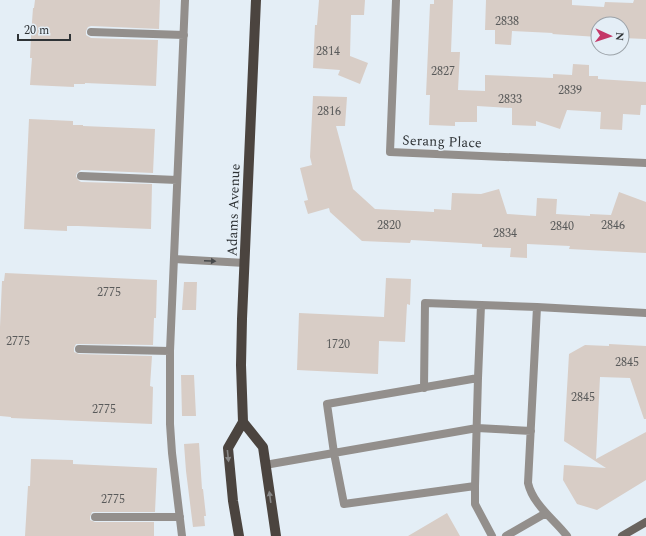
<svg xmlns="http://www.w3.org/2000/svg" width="646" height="536" viewBox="0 0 646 536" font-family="Spectral,serif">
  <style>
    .building { fill: #d8cdc6 }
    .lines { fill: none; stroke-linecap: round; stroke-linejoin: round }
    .lane { stroke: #938f8c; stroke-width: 8 }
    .street { stroke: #938f8c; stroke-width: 8 }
    .secondary { stroke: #69635e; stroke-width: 8 }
    .primary { stroke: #4b443f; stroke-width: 10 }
    .oneway { fill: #484a4c }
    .oneway2 { fill: #888 }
    .labels { text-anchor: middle; stroke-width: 3.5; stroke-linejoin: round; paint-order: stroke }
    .number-label { font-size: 12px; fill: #595a5a }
    .street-label { font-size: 14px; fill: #2f3336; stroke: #e4eef6 }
  </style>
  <rect width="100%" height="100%" fill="#e4eef6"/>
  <!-- building -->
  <path class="building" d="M35,0H160L159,29L91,26L88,27L86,31V35L91,38L158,40L156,86L85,83V84H74V87L30,85L32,58H30L31,36L33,8H34Z
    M319,0H365L364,15H351L350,56L368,63L360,84L338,75L340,70L313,68L315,25H317Z
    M434,0H453L451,52H460L458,90L485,91V75L553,78V74L572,75L573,64L589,65V76H598V79L646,82V105H641L640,115L623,114L622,130L600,129L601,112L567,110L560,129L536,121V126L512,125V108L477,106V122H455V126L429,125L430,95H426L430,4H434Z
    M486,0H572V5L604,7L605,2L633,3L634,0H646V39L622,38V24H598V37L552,34L553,33L512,31L511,45L495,44V30H485Z
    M313,96L347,97L345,126H336L353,189L375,209L434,212V209L451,210L452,193L481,194L499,189L507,214L536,216L537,198L557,199L556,214L590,216V214L611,215L619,192L646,202V253L569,249L570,246L527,244V258L510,257L511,248L482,247V244L411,240L410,243L362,241L330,212L329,208L308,214L304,201L308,200L300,168L312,165L310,157Z
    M29,119L73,121V125H83V126L155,129L153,173L81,170L77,173L76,176L78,180L81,182L152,184L151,229L78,226H67V231L24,229Z
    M5,273L157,280L156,318H154L153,345L79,344H76L74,348V352L79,354L152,356L150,386L153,387L152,424L11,418V417L0,416V327L2,281H4Z
    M386,278L411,279L410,305L407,304L405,342L379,341L378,374L297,370L299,313L384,317Z
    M184,282H197L196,310H182Z
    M609,344L646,346V419H644L630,378L600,377L596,459L646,432V480L597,510L577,504L563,480L564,465L606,468L564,441L569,354L585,345L609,346Z
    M181,375H194L196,416H182Z
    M199,443L202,489H203L206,516H204L205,526L193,527L186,471L184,444Z
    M31,459L73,460V464L157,468L155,512H92L90,517V520L95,522H154V536H25L28,486H30Z
    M447,513L460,536H408Z"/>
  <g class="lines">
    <!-- lane -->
    <path class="lane" d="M91,32L184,35
      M81,176L177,180
      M174,259L245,263
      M79,349L170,351
      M478,378L475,486V504L492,536
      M424,388L425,303L537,307
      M265,465L477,428L531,431
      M475,486L344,504L334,453L327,404L478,378L481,305
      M95,517H180
      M182,536L172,453L170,424V351L185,0
      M506,536L546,513
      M567,536C554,519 533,505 528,483L537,307L646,313"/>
    <!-- street -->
    <path class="street" d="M396,0L390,152L646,163"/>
    <!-- secondary -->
    <path class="secondary" d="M622,536L646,522"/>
    <!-- primary -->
    <path class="primary" d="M243,422L263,447L276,536
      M239,536L233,501L228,448L243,422L241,365L242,319L256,0"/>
  </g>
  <!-- one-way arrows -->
  <defs><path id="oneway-solid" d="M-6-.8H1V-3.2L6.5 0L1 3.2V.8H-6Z"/></defs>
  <use class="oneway" href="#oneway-solid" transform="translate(210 261) rotate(3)"/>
  <g class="oneway2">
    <use href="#oneway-solid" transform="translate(228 456) rotate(84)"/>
    <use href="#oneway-solid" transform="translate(270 497) rotate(-98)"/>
  </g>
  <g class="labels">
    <!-- number labels -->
    <g class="number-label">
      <text x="507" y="25">2838</text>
      <text x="328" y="55">2814</text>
      <text x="443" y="75">2827</text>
      <text x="570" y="94">2839</text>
      <text x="510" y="103">2833</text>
      <text x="329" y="115">2816</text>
      <text x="389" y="229">2820</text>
      <text x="613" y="229">2846</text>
      <text x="562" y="230">2840</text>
      <text x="505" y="237">2834</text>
      <text x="109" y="296">2775</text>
      <text x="18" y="345">2775</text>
      <text x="338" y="348">1720</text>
      <text x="627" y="366">2845</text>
      <text x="583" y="401">2845</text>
      <text x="104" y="413">2775</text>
      <text x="113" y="503">2775</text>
    </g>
    <!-- street labels -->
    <g class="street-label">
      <text transform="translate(442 141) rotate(2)" y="5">Serang Place</text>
      <text transform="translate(233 210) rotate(-88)" y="5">Adams Avenue</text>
    </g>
  </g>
  <!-- north arrow -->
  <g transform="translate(610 36) rotate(93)"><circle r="19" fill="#e4eef6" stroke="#9ca3a9"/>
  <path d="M0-3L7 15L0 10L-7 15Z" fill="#c43768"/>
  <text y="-6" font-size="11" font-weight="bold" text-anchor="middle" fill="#2f3336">N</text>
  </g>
  <!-- scale -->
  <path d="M18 34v6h52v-6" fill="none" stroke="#2f3336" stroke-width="2"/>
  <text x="24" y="34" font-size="12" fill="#2f3336" stroke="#e4eef6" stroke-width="3" paint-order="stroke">20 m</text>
</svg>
